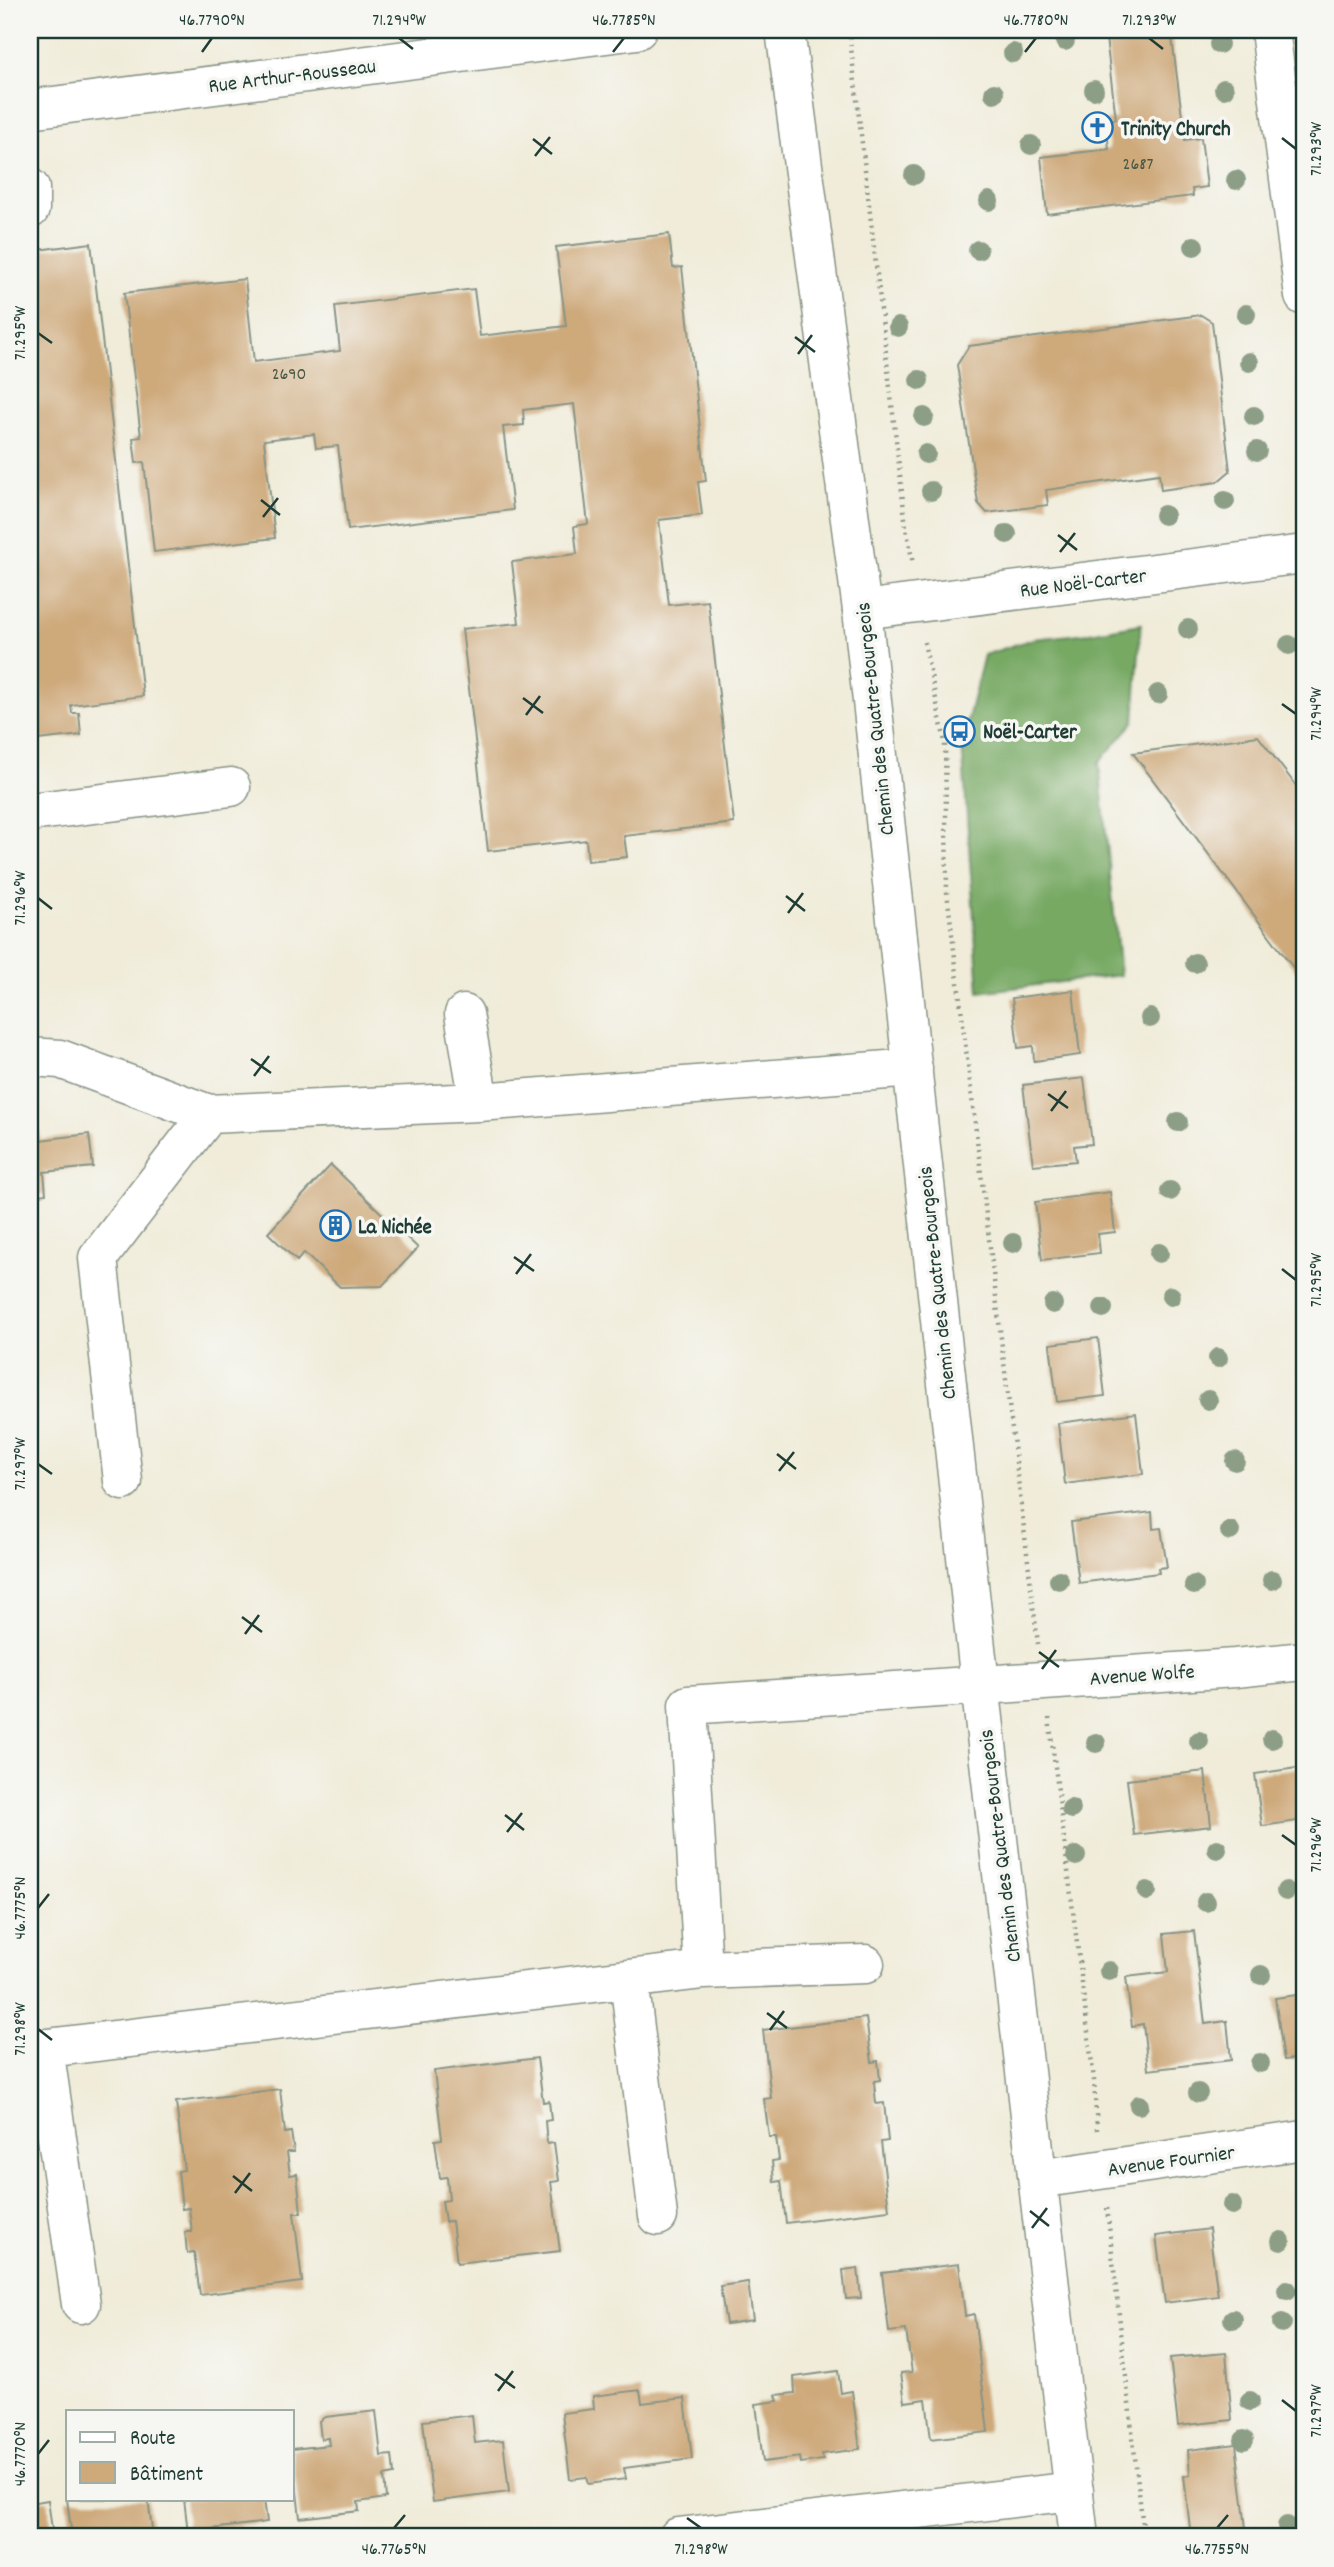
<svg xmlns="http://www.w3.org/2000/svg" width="1334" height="2567" viewBox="0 0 1334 2567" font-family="Dekko,sans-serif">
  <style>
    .forest { fill: #77a964; stroke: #4b734c; stroke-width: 2 }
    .building { fill: #cea97a }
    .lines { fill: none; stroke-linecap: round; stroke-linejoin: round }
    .minor-casing { stroke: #889486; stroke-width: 41 }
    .major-casing { stroke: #889486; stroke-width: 41 }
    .path { stroke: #889486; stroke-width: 4.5; stroke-dasharray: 2 5; stroke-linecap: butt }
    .minor { stroke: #fff; stroke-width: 38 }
    .major { stroke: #fff; stroke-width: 38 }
    .tree { fill: #8d9e87 }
    .ticks { fill: none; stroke: #1f3d34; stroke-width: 2.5 }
    .labels { text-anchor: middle; stroke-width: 7; stroke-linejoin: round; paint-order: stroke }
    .number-label { font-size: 18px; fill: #4b5846 }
    .street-label { font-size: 21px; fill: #1f3d34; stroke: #f6f6f2 }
    .poi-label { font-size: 21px; font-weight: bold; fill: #1f3d34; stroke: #f6f6f2; text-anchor: start }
    .neatline { fill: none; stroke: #1f3d34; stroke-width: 2.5 }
    .ticks-label { font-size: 18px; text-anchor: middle; fill: #1f3d34 }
  </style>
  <rect width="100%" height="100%" fill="#f6f6f2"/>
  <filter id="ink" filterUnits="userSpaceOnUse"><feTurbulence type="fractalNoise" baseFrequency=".0143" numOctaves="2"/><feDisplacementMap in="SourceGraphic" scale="14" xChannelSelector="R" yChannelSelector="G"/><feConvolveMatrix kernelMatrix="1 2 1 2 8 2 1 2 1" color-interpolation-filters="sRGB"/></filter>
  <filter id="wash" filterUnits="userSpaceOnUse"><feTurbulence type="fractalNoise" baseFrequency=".00686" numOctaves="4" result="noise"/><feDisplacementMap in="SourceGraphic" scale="28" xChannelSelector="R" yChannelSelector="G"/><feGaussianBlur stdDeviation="1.57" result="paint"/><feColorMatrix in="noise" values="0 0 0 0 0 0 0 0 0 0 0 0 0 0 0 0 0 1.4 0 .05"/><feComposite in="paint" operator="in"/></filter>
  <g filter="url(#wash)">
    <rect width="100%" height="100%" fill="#f0ecd9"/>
    <!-- forest -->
    <path class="forest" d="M1141,624L1134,722L1099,762L1120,975L979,992L962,743L984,655L1033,639L1090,633Z"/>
    <g id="blocks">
      <!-- building -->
      <path class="building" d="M1105,30H1171L1185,140L1201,138L1207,187L1192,189L1193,196L1047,214L1041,157L1109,149L1106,120L1116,119Z
        M669,234L673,268L682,267L706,481L698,482L702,515L659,520L669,605L708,601L734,823L624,836L627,857L588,861L586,840L488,851L462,629L519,623L512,562L577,554L574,526L588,524L574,404L523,410L524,425L503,427L513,510L348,530L338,446L316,448L314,434L264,440L275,538L154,552L144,462L136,463L133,438L141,437L124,293L245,279L254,362L340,351L335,306L474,289L480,336L566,326L556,247Z
        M91,243L143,696L71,705L72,713H79L81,735L30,741V251Z
        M1201,315L1212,322L1230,471L1217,482L1161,490L1159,474L1046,490L1048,505L987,513L978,503L957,365L969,346Z
        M1258,736L1304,796V982L1133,753Z
        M1073,990L1080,1055L1034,1061L1033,1046L1018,1048L1012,998Z
        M1084,1078L1092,1144L1074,1146L1076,1161L1033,1165L1023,1085Z
        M38,1120L40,1140L89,1134L93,1167L44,1172L46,1194L30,1196V1121Z
        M331,1165L418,1248L382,1286L340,1287L304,1253L297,1261L268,1233Z
        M1110,1192L1115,1232L1098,1234L1100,1253L1042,1260L1035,1202Z
        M1098,1338L1105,1396L1057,1402L1050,1344Z
        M1136,1413L1143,1474L1065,1484L1058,1423Z
        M1152,1512L1153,1529L1161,1528L1167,1567L1158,1568L1159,1573L1079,1583L1071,1522Z
        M1304,1767V1820L1262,1826L1255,1774Z
        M1205,1771L1211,1826L1134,1835L1127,1780Z
        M1194,1931L1205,2024L1227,2021L1231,2060L1148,2070L1143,2024L1132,2026L1126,1977L1168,1972L1164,1934Z
        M1304,1994V2058L1284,2060L1275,1998Z
        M866,2018L872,2062L878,2061L880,2080L874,2081L876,2104L884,2103L888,2141L881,2142L889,2210L786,2223L781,2181L774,2182L772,2161L779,2160L776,2137H769L764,2099L771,2098L763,2030Z
        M537,2058L543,2102L549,2101L551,2120L545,2121L547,2144L554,2143L559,2181L551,2182L560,2251L457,2263L452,2221L445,2222L442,2201L449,2200L447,2177L440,2178L435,2140L442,2139L434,2071Z
        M280,2089L285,2133L291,2132L294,2152H287L290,2175L297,2174L301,2213H294L302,2282L200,2295L194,2252L187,2253L185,2232H192L189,2208L182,2209L178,2171L184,2170L176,2102Z
        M1209,2229L1218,2296L1165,2303L1156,2236Z
        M959,2264L965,2316L974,2314L988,2432L931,2439L926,2399L905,2402L901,2373L912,2372L906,2330L889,2332L882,2273Z
        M858,2268L861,2298L846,2299L843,2270Z
        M748,2282L753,2320L726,2324L720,2286Z
        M1226,2353L1232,2420L1178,2426L1170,2358Z
        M838,2371L841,2393L852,2391L860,2449L822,2454L823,2460L801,2463L800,2457L763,2462L756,2404L778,2401L776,2395L795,2393L794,2377Z
        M640,2390L642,2403L685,2398L692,2459L624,2468L626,2479L588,2484L586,2477L570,2479L562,2413L594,2409L593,2396Z
        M376,2411L381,2456L392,2455L394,2474L384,2476L386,2498L358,2502L359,2511L300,2518L292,2449L329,2445L328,2438L321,2439L319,2421L325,2417Z
        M472,2415L475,2443L503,2440L509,2492L433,2502L423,2421Z
        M1236,2444L1247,2537H1191L1184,2476L1190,2475L1188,2450Z
        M67,2499H148L153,2537H72Z
        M184,2499H264L267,2522L188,2532Z
        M48,2500L53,2537H30V2503Z"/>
    </g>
  </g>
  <g filter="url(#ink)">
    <use href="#blocks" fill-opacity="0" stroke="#889486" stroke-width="2"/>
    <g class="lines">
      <defs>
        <path id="minor" d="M1270,30L1304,296
          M30,109L637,30
          M30,188V209
          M862,610L1304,554
          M30,812L231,787
          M464,1014L479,1102
          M30,1057L60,1059L209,1114L479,1102L913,1068
          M123,1481L98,1258L209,1114
          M703,1970L865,1964
          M629,1979L658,2216
          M44,2048L81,2304
          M30,2050L703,1970L688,1705L1235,1668L1304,1661
          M1038,2179L1304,2140
          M678,2537L1074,2491"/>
        <path id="major" d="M785,30L862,610L980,1684L1079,2537"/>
      </defs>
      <!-- minor casing -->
      <use href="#minor" class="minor-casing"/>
      <!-- major casing -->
      <use href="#major" class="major-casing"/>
      <!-- path -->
      <path class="path" d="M849,30L906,527L913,564
        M924,642L945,742L947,892L1038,1644
        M1049,1718L1094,2080L1097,2130
        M1107,2208L1144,2537"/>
      <!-- minor -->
      <use href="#minor" class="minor"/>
      <!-- major -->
      <use href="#major" class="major"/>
    </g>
    <!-- trees -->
    <g class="tree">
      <circle cx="1065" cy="41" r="10"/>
      <circle cx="1219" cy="44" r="10"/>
      <circle cx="1013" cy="53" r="10"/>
      <circle cx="1224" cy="89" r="10"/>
      <circle cx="1094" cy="90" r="10"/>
      <circle cx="994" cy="93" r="10"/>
      <circle cx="1031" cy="145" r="10"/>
      <circle cx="914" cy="175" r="10"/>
      <circle cx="1236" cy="180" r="10"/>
      <circle cx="989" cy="201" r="10"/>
      <circle cx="1194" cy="246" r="10"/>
      <circle cx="978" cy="250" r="10"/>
      <circle cx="1246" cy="314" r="10"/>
      <circle cx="898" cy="327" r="10"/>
      <circle cx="1249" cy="362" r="10"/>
      <circle cx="919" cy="380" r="10"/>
      <circle cx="1254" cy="416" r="10"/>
      <circle cx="924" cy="417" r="10"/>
      <circle cx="1257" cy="451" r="10"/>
      <circle cx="926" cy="454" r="10"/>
      <circle cx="931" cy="491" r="10"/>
      <circle cx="1225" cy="501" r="10"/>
      <circle cx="1164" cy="515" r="10"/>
      <circle cx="1007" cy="534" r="10"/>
      <circle cx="1188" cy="629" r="10"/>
      <circle cx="1289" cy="645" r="10"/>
      <circle cx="1158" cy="694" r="10"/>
      <circle cx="1195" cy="963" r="10"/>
      <circle cx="1150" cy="1018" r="10"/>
      <circle cx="1178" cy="1122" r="10"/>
      <circle cx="1170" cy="1191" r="10"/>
      <circle cx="1013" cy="1243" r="10"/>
      <circle cx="1159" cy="1253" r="10"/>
      <circle cx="1171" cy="1296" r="10"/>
      <circle cx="1053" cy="1304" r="10"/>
      <circle cx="1103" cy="1308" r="10"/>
      <circle cx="1218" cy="1358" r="10"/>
      <circle cx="1208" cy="1400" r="10"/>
      <circle cx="1235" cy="1461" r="10"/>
      <circle cx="1230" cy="1531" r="10"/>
      <circle cx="1059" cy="1580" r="10"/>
      <circle cx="1272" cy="1580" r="10"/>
      <circle cx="1194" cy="1585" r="10"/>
      <circle cx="1272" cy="1739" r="10"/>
      <circle cx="1199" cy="1741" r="10"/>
      <circle cx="1096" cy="1743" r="10"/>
      <circle cx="1071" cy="1809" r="10"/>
      <circle cx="1217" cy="1849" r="10"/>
      <circle cx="1076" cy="1856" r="10"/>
      <circle cx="1147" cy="1891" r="10"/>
      <circle cx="1286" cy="1891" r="10"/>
      <circle cx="1206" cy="1902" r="10"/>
      <circle cx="1109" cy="1971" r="10"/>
      <circle cx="1261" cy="1975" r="10"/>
      <circle cx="1260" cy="2063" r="10"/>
      <circle cx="1198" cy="2093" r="10"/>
      <circle cx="1139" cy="2105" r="10"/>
      <circle cx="1232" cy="2205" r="10"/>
      <circle cx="1281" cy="2241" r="10"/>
      <circle cx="1287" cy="2290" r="10"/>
      <circle cx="1233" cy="2319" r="10"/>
      <circle cx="1282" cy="2323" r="10"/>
      <circle cx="1250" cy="2401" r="10"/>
      <circle cx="1244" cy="2440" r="10"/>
      <circle cx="1287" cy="2526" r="10"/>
    </g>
  </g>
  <!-- ticks -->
  <path class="ticks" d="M399,38L413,49M1149,38L1163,49M202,52L212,38M613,52L624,38M1025,52L1036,38M1282,138L1296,149M533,139L552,154M535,156L550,137M38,333L52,343M795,337L815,352M798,354L812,335M261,500L280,515M263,517L278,498M1058,535L1077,550M1060,552L1075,533M523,698L543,713M1282,704L1296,714M526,715L540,696M786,896L805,911M38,898L52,909M788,913L803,893M251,1059L271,1073M254,1076L269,1056M1048,1094L1068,1108M1051,1111L1066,1091M514,1257L534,1271M1282,1269L1296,1280M516,1274L531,1254M777,1454L796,1469M38,1464L52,1474M779,1471L794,1452M242,1617L262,1632M245,1634L259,1615M1039,1652L1059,1667M1042,1669L1056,1650M505,1815L524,1830M507,1832L522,1813M1282,1835L1296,1845M38,1908L49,1894M767,2013L787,2028M38,2029L52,2040M770,2030L784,2011M233,2176L252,2191M235,2193L250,2173M1030,2211L1049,2226M1032,2228L1047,2208M495,2374L515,2388M498,2391L513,2371M1282,2400L1296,2411M38,2454L49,2440M687,2518L701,2528M394,2528L405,2515M1217,2528L1228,2515"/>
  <!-- icons -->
  <defs>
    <symbol id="church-ring" viewBox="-11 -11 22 22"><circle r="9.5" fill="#f6f6f2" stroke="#1f6fb2" stroke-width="1.5"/><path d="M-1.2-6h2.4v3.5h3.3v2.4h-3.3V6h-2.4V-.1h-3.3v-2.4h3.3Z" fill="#1f6fb2"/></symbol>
    <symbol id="bus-ring" viewBox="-11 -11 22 22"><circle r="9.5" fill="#f6f6f2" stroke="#1f6fb2" stroke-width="1.5"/><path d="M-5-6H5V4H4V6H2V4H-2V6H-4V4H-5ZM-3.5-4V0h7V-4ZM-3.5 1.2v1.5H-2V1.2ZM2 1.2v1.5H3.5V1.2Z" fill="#1f6fb2"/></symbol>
    <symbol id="building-ring" viewBox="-11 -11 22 22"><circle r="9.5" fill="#f6f6f2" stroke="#1f6fb2" stroke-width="1.5"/><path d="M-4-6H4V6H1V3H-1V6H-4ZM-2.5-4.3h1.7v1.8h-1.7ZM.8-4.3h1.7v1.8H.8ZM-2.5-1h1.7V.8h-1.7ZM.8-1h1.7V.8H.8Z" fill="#1f6fb2"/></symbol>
  </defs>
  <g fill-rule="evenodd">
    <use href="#church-ring" x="1080" y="110" width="35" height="35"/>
    <use href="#bus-ring" x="942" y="714" width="35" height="35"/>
    <use href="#building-ring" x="318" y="1208" width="35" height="35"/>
  </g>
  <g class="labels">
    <!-- number labels -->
    <g class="number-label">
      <text x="1138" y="169">2687</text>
      <text x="289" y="379">2690</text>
    </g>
    <!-- street labels -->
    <g class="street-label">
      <text transform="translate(292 75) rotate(-7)" y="7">Rue Arthur-Rousseau</text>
      <text transform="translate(1083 582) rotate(-7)" y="7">Rue Noël-Carter</text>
      <text transform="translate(874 719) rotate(-96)" y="7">Chemin des Quatre-Bourgeois</text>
      <text transform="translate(936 1283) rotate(-96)" y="7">Chemin des Quatre-Bourgeois</text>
      <text transform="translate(1142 1674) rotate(-4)" y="7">Avenue Wolfe</text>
      <text transform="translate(999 1846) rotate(-97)" y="7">Chemin des Quatre-Bourgeois</text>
      <text transform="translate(1171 2160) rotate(-8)" y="7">Avenue Fournier</text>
    </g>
    <!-- poi labels -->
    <g class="poi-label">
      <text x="1121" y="135">Trinity Church</text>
      <text x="983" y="738">Noël-Carter</text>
      <text x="358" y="1233">La Nichée</text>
    </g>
  </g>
  <!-- margin -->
  <rect width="1334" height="2567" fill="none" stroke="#f6f6f2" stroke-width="77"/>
  <!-- legend -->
  <rect x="66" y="2410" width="228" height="91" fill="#f6f6f2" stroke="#a0aca6" stroke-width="2"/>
  <rect x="80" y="2432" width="35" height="10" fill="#ffffff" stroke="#a0aca6" stroke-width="2"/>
  <text x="130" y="2444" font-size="21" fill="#1f3d34">Route</text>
  <rect x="80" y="2462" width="35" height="21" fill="#cea97a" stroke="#a0aca6" stroke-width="2"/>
  <text x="130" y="2480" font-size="21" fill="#1f3d34">Bâtiment</text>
  <rect x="38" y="38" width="1258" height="2490" class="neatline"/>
  <g class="ticks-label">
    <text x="212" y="25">46.7790°N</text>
    <text x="399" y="25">71.294°W</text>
    <text x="624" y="25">46.7785°N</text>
    <text x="1036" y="25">46.7780°N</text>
    <text x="1149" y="25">71.293°W</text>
    <text transform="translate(1315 149) rotate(-90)" y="6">71.293°W</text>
    <text transform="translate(19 333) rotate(-90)" y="6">71.295°W</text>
    <text transform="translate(1315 714) rotate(-90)" y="6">71.294°W</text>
    <text transform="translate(19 898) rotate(-90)" y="6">71.296°W</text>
    <text transform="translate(1315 1280) rotate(-90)" y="6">71.295°W</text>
    <text transform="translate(19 1464) rotate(-90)" y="6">71.297°W</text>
    <text transform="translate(1315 1845) rotate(-90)" y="6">71.296°W</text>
    <text transform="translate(19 1908) rotate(-90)" y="6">46.7775°N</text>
    <text transform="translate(19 2029) rotate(-90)" y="6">71.298°W</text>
    <text transform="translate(1315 2411) rotate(-90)" y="6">71.297°W</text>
    <text transform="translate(19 2454) rotate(-90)" y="6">46.7770°N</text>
    <text x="394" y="2554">46.7765°N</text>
    <text x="701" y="2554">71.298°W</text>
    <text x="1217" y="2554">46.7755°N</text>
  </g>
</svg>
